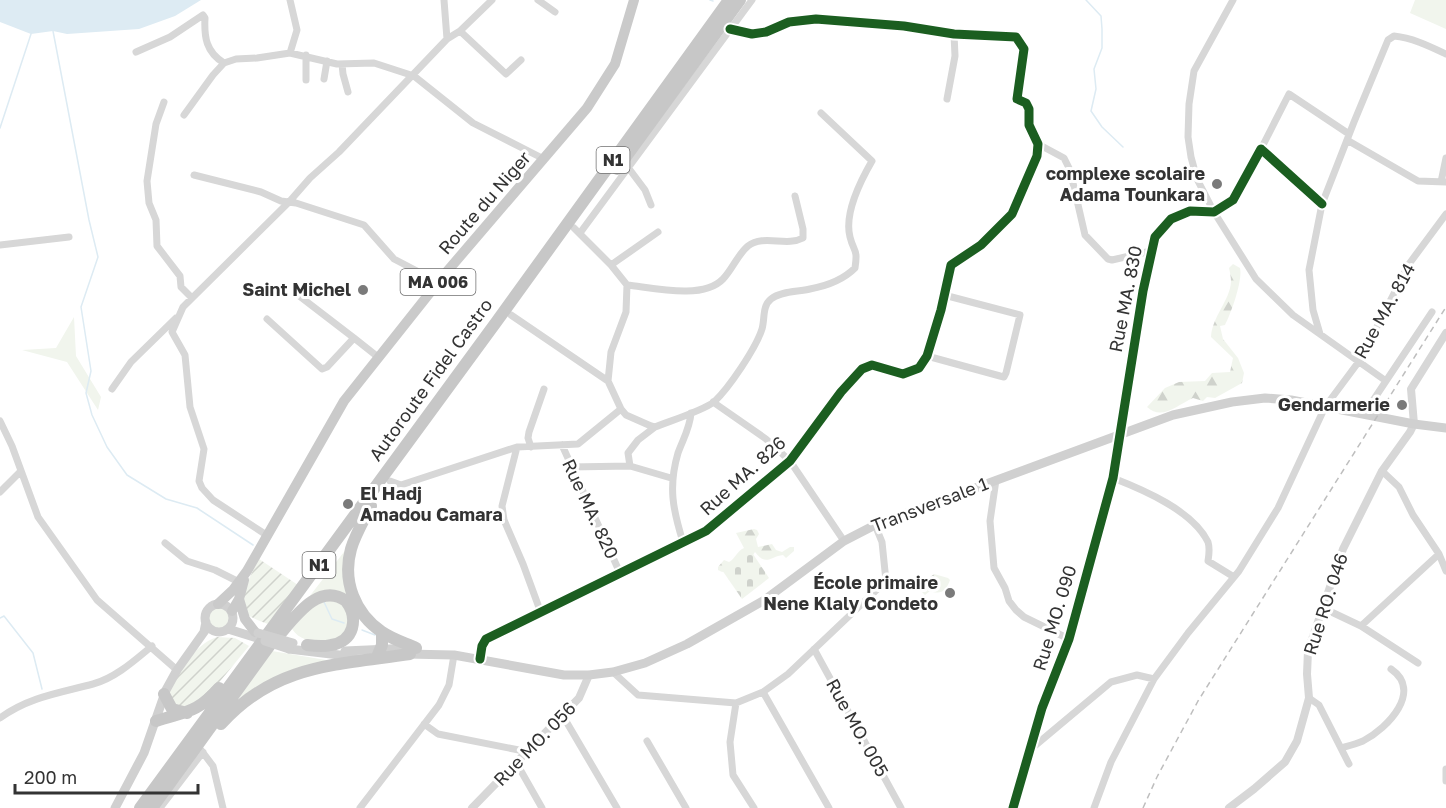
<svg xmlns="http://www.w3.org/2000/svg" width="1446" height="808" viewBox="0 0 1446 808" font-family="'Golos Text',sans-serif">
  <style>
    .green { fill: #f1f5ed }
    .forest { fill: url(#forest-firs) }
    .cemetery { fill: url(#cemetery-stones) }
    .garden { fill: url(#garden-furrows) }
    .water { fill: #ddebf3 }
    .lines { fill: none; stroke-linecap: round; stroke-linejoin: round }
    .stream { stroke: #ddebf3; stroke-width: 1.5 }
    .minor { stroke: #d7d7d7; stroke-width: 7 }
    .tertiary { stroke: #d7d7d7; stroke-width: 8 }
    .secondary { stroke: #d0d0d0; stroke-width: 9 }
    .primary { stroke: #cacaca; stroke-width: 10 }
    .trunk { stroke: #c7c7c7; stroke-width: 12 }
    .rail { stroke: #bebebe; stroke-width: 1.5; stroke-dasharray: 6 4.5; stroke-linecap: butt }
    .secondary-bridge { stroke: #d0d0d0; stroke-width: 9 }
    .cycleway-casing { stroke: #fff; stroke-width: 13 }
    .cycleway { stroke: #1b5e20; stroke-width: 9 }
    .poi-dot { fill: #7a7a7a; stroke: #fff; stroke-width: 2 }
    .labels { text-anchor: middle; stroke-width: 6; stroke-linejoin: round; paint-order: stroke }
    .shield { fill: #fff; stroke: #707070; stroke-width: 1.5 }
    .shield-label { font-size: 16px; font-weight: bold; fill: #333 }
    .poi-label { font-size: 18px; font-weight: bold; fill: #333; stroke: #fff; text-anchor: end }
    .street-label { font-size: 18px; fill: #333; stroke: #fff }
  </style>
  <defs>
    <pattern id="forest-firs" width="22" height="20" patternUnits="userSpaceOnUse" patternTransform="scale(1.5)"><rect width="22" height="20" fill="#f1f5ed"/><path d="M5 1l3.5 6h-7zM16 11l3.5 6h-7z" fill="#cfd2cc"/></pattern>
    <pattern id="cemetery-stones" width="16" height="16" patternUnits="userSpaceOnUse" patternTransform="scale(1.5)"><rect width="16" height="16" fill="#f1f5ed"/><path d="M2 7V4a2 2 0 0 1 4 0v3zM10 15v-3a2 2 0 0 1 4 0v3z" fill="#cfd2cc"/></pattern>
    <pattern id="garden-furrows" width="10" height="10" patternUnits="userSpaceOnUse" patternTransform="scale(1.5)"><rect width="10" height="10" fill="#f1f5ed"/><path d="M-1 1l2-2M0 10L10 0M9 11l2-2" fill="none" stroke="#cfd2cc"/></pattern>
  </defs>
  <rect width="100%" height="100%" fill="#fff"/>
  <!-- green -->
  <path class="green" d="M1415,0H1446V29L1410,13Z
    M74,317L76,356L101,397L98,410L67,362L22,350L56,348Z
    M347,548L351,602L309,597Z
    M325,597L348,607L349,628L336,641C319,641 302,644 292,629L314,604Z
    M209 618a11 11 0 1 1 22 0a11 11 0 1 1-22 0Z
    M272,651L332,661C292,669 265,678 233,703Z"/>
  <!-- forest -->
  <path class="forest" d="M1233,264L1240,268C1243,280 1231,314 1225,325L1220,326L1223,339L1238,358L1244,373L1242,383L1215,398L1207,397L1203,401L1193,398C1177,405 1162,421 1147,407L1165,388L1179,382L1205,381L1212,373L1230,372L1233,358L1211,337C1212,317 1230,300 1231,282C1231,278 1230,272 1229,268Z
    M754,529L757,530L759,534L756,539L758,547L772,544L776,550L782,552L790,547H794V551L786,558L783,555C771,556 766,567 755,552L751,558L726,571L722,572L718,570V567L724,560L729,562C735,559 737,551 744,548L736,533Z
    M934,574L948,578L950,580C946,591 941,595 930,591L925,595L922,592L919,580L927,577L929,578Z"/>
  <!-- cemetery -->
  <path class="cemetery" d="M749,548L769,578L742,599L722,570Z"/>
  <!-- garden -->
  <path class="garden" d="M259,559L298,585L268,624C261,621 252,619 246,613C235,601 253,571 259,559Z
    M217,637L235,638L249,646L208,696L197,705L178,709L167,692C181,672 193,645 217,637Z"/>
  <!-- water -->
  <path class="water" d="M0,0H201L175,16L139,29L67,34L53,31L31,34L0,22Z"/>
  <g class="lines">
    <!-- stream -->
    <path class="stream" d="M710,0L713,1
      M1086,0L1101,16L1102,29V48L1094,69L1096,89L1091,111L1102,127L1123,147
      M53,31L89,220L98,257L81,307L91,371L86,393L92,415L107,447L127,475L166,499L197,508L253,545
      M0,128L31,34
      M324,602L332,619L344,623
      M0,618L4,616L33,653L42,689
      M362,630L375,635"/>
    <!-- minor -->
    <path class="minor" d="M290,0L297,30L290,53
      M444,0L447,39
      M538,0L555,12
      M1233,0L1194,71L1189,104L1188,137L1191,157L1197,179L1214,212L1256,279L1293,315L1386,381
      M460,31L506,74L521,60
      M136,52L170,37L203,15L205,18C204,37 206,52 224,63L236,59L257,58L290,53L337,64L374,63L414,76L473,123L544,159
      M342,64L343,74L348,92
      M324,79L327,61
      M306,80V55
      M947,99L955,56L954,34
      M164,102L156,124L147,181L149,203L156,220L157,246L180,276L181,287L192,298
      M184,115L213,75L224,63
      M1347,140L1418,181L1446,182
      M1038,144L1064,158L1070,170L1085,235L1108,259L1112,260L1151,251
      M1261,149L1289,94L1349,134
      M627,166L645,190L651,205
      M194,175L261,192L281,201L296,203L364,225L394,259L438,282
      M1441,182L1446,158
      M574,228L611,265L627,285C654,288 703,300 723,279C732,270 738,254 748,246C764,234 786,247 803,238V229L795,196
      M580,233L752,0
      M0,245L69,237
      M611,265L658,232
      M511,315L608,381L621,409L626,415L651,426L655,427C670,421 702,411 714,402C729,388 756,348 762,329C765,319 762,306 771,299C781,291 798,292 810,289C826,286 844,279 855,268C858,248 854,253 850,237C844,214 861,180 872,161L821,113
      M267,319L322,369L327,367L354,338L298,295
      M1320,334L1313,310L1309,270L1322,204L1354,122L1388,40L1394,36C1413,38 1429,46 1446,54
      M354,338L378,357
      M927,356L1000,376L1004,377L1006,373L1020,315L944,295
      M608,381L611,352L626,312L627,285
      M112,389L131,362L176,318
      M713,402L766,439L790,461L844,541
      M1364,414L1432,312
      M0,421L12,446L38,517L97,600L177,670
      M1119,435L1143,291L1155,237L1171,219L1190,211L1214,212L1233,200L1261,149L1322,204
      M562,445L620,573
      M517,447L502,506L504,520L523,564L541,613
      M531,447L528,438L529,432L544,389
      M630,466L628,453L638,440L655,427
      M570,467L630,466L671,478
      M1382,471L1399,487L1413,515L1439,554L1446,571
      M1113,478C1144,490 1193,511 1208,542C1210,548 1209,555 1208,561L1234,577
      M996,480L990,521L994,568L1005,588L1009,601L1016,610L1024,617L1069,639
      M390,481L401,485L517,447L578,444L621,409
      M0,492L20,472
      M268,536L213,500L202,488L199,481L204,449L190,407L185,355L172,332L183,307L289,202L310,178L339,152L447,39L460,31L492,0
      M683,542C673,510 668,487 678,453C683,439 690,428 691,413
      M165,543L187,561L215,570L239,582
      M1323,608L1361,626L1418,663
      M1361,626L1439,554
      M814,649L901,808
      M480,659L482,646L486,639L706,531L790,461L841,392L862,369L872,365L903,374L919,368L927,356L941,310L951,265L981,245L1012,214L1037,156L1038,144L1029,125V109L1026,103L1017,99L1024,49L1016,37L954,34L904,26L816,19L789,22L766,32L752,34L730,29
      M613,672L638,695L736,703L763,692L788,674L886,581L882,542L875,525
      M763,692L829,808
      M1309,698L1319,705L1349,764
      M736,703L730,742L733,775L754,808
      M563,716L617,808
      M0,718C29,697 59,693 93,684C115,678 134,661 152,646
      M424,724L438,734L524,751L530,750
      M647,741L686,808
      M1341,748C1348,746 1356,744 1363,741C1388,728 1423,691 1391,669
      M1031,749L1111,682L1137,675L1154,679
      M201,750L213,766L223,808
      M517,764L542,808
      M1446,769V781
      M160,808L203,752
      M360,808L439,705L449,685L454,655
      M1094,808L1111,762L1154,679L1188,633L1239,571L1278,508L1325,407L1360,360L1409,264L1446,214"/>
    <!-- tertiary -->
    <path class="tertiary" d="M472,808L579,698L589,675
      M1013,808L1042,708L1069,639L1113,478L1119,435
      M1229,808L1254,789L1285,762L1297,741L1309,698L1307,674L1308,651L1343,549L1382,471L1410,432L1414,424L1411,389L1446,333"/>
    <!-- secondary -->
    <path class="secondary" d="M205 618a14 14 0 1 1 28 0a14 14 0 1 1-28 0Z
      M228,629L257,638
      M289,649L356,657
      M345,651L412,648
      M406,654L454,655L564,675H589L613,672L645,663L687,644L763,601L844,541L875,525L1173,415L1232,402L1265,398L1291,400L1414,424L1446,428
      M115,808L144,753L166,690L177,670L204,632L206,622"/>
    <!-- primary -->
    <path class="primary" d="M239,599L245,619L255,632
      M218,604L233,590L247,571L344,401L444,275L587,108L615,64L634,0
      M232,611L239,599L244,580"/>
    <!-- trunk -->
    <path class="trunk" d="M617,169L740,0
      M371,506C364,520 355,535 351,549C342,581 355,614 382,632C392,639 405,643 416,648
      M274,641C291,623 317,580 346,601C359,618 354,642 331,645C323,647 314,646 307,645
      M377,657L382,645V632
      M164,694L172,709L187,713
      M156,721C186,711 196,714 219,688
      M221,724C275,664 336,665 410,654
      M140,808L497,321L729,0
      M152,808L278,634"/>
    <!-- rail -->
    <path class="rail" d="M1143,808L1157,777L1198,701L1446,307"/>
    <!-- secondary-bridge -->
    <path class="secondary-bridge" d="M258,633L293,643
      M265,641L289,649"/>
    <defs>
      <path id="cycleway" d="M480,659L482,646L486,639L706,531L790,461L841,392L862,369L872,365L903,374L919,368L927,356L941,310L951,265L981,245L1012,214L1037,156L1038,144L1029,125V109L1026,103L1017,99L1024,49L1016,37L954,34L904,26L816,19L789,22L766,32L752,34L730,29
        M1013,808L1042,708L1069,639L1113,478L1143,291L1155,237L1171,219L1190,211L1214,212L1233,200L1261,149L1322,204"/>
    </defs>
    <!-- cycleway casing -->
    <use href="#cycleway" class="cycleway-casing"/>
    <!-- cycleway -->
    <use href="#cycleway" class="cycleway"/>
  </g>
  <!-- markers -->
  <g class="poi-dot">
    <circle cx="1217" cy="184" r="6"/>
    <circle cx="363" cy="290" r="6"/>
    <circle cx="1402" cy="405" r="6"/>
    <circle cx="348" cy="504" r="6"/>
    <circle cx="950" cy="593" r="6"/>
  </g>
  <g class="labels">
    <!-- shield labels -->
    <g class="shield">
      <rect x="596.5" y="147" width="33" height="26" rx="4.5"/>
      <rect x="400.5" y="269" width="75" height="26" rx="4.5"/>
      <rect x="302.5" y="552" width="33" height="26" rx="4.5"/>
    </g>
    <g class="shield-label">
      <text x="613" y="166">N1</text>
      <text x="438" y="288">MA 006</text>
      <text x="319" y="571">N1</text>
    </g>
    <!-- poi labels -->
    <g class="poi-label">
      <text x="1205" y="180">complexe scolaire<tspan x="1205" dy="21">Adama Tounkara</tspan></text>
      <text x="351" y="296">Saint Michel</text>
      <text x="1390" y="411">Gendarmerie</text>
      <text x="360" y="500" text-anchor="start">El Hadj<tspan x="360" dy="21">Amadou Camara</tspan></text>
      <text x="938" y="589">École primaire<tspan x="938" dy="21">Nene Klaly Condeto</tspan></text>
    </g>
    <!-- street labels -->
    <g class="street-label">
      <text transform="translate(485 203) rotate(-49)" y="6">Route du Niger</text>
      <text transform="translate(1126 299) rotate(-79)" y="6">Rue MA. 830</text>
      <text transform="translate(1385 311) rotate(-61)" y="6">Rue MA. 814</text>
      <text transform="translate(431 380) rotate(-54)" y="6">Autoroute Fidel Castro</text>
      <text transform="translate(743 476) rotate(-42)" y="6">Rue MA. 826</text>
      <text transform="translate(930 505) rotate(-21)" y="6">Transversale 1</text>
      <text transform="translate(590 509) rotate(65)" y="6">Rue MA. 820</text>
      <text transform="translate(1326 604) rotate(-72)" y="6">Rue RO. 046</text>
      <text transform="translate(1055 618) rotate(-73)" y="6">Rue MO. 090</text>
      <text transform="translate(857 728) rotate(61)" y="6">Rue MO. 005</text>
      <text transform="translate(535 744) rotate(-46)" y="6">Rue MO. 056</text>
    </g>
  </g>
  <!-- scale -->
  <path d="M15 784v9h183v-9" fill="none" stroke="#333333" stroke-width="3"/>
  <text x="24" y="784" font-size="18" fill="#333333" stroke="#ffffff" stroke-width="4.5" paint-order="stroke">200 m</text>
</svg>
